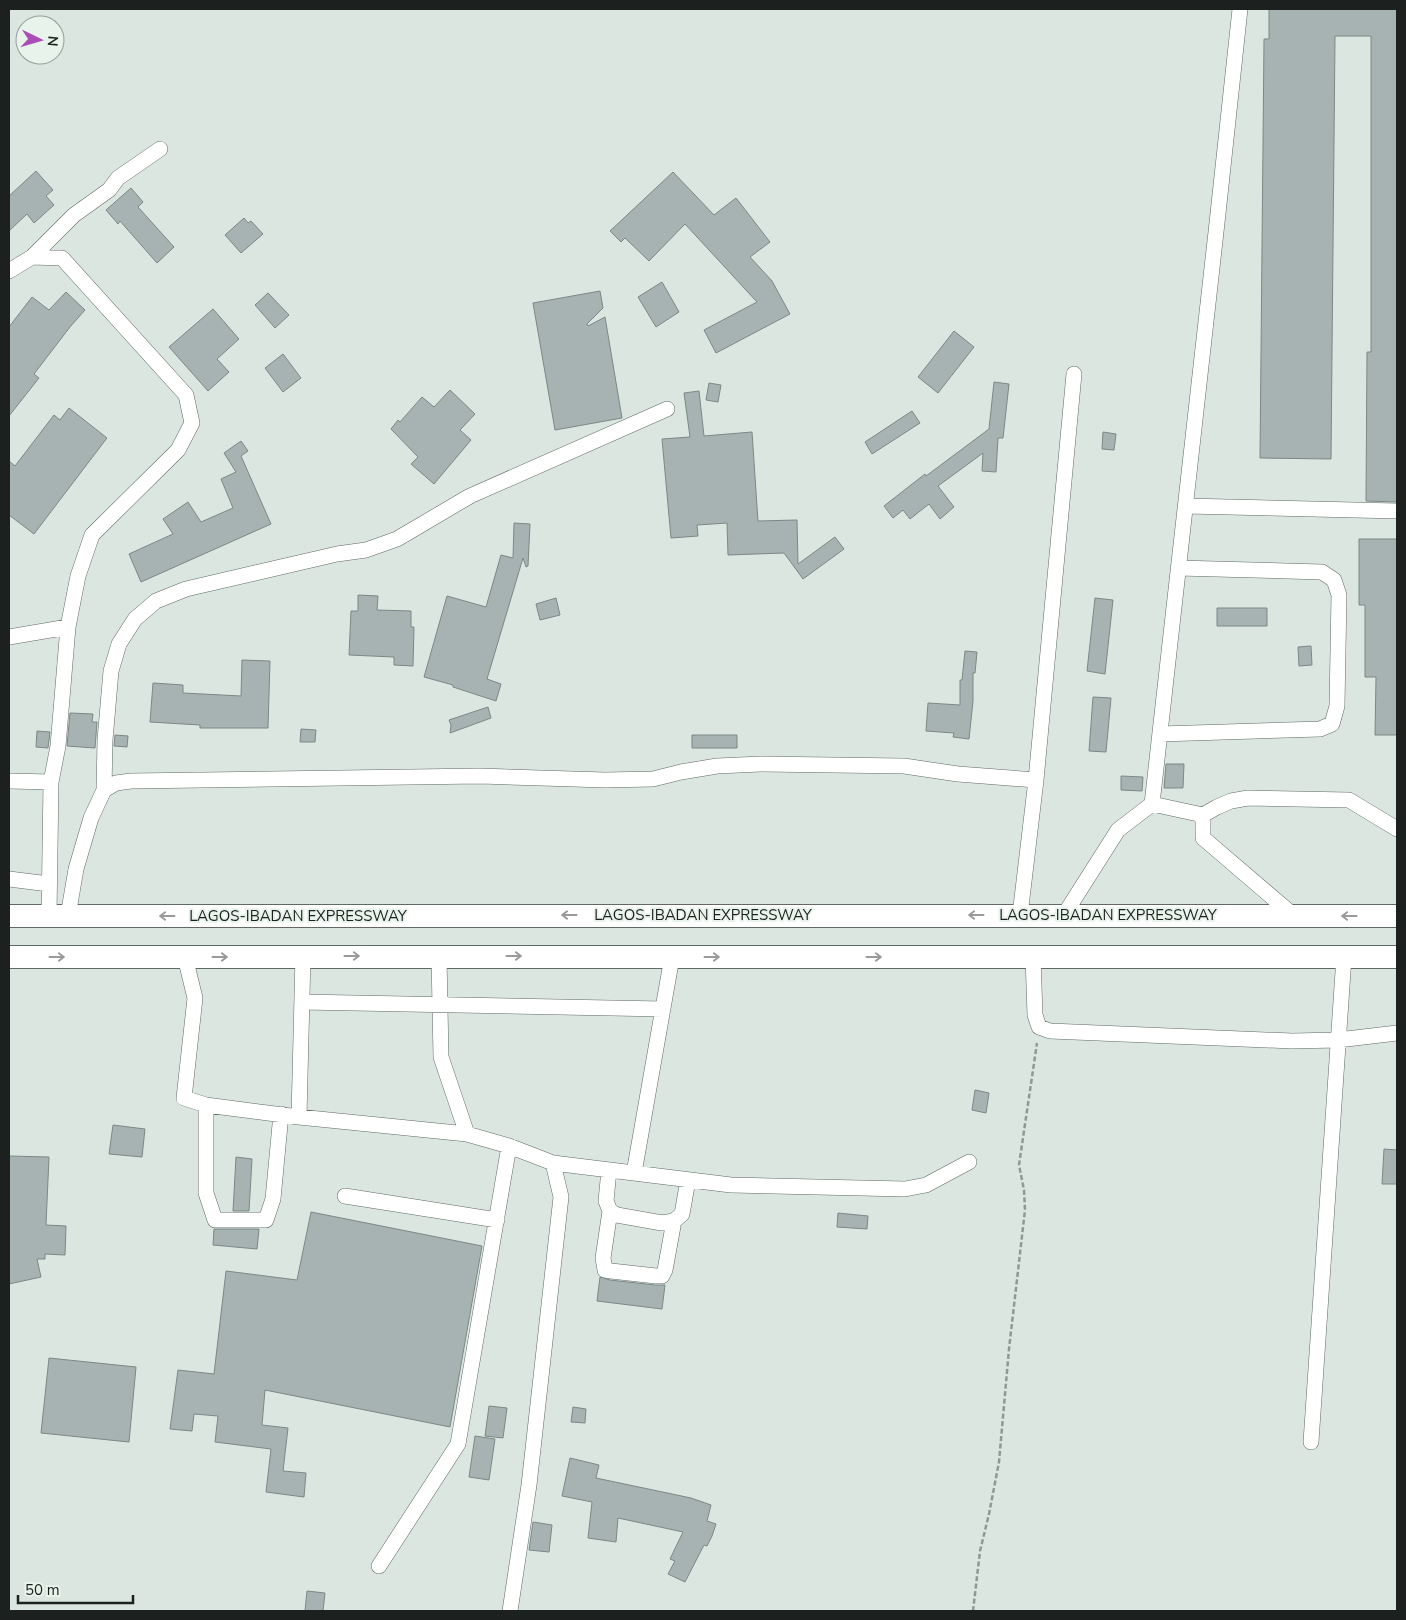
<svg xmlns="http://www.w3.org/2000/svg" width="1406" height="1620" viewBox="0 0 1406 1620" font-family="'Nunito Sans',sans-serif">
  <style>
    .building { fill: #a6b3b2; stroke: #7b8887 }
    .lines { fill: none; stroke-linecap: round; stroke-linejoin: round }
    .minor-casing { stroke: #606a64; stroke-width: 16 }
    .highway-casing { stroke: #606a64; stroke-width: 24 }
    .path { stroke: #8f9893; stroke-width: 2.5; stroke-dasharray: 5 2.5; stroke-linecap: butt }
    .minor { stroke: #fff; stroke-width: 15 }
    .highway { stroke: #fff; stroke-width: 22 }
    .oneway { stroke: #999b9a }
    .labels { text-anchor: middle; stroke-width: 4; stroke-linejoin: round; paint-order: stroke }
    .street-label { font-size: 15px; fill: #1c201e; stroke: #e8f3ec }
  </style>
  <rect width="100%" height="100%" fill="#dae6df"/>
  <!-- building -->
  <path class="building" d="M1269,9H1397V502L1366,501L1367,352H1371V36H1335L1331,459L1260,458L1264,39H1269Z
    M36,171L53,190L46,196L54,205L34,223L27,214L9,231V196Z
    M673,172L714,215L736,198L770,242L750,257L772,281L790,314L716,353L704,330L757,302L685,224L649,261L625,238L621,242L610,231Z
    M131,188L143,202L138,207L174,247L157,263L120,221L118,224L106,210Z
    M244,218L248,223L251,221L263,234L241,253L225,235Z
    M662,282L679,312L656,327L638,297Z
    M600,291L603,308L587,324L588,326L605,317L622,418L555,430L533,303Z
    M66,292L85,310L70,327L34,374L39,378L9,416V327L32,297L49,310Z
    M268,293L289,315L275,328L255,305Z
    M213,309L239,339L217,359L229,372L208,391L169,347Z
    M954,331L974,347L938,393L918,377Z
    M283,354L301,378L283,392L265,368Z
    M994,382L1009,384L1003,438H998L996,472L982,471L983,453L938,486L954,507L940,519L929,504L910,519L903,510L893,518L884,506L925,474L926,476L989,429Z
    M709,383L721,385L718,402L706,400Z
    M450,390L475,414L460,430L471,440L434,484L411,464L418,457L391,429L398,420L400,422L422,397L434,407Z
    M699,391L704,436L752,432L758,521L797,520L798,564L835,537L844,549L803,579L784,553L728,555L727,523L697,525L698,536L671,538L662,439L690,437L684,393Z
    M69,408L107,438L34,534L9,515V461L15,466L54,415L60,420Z
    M912,411L920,423L872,454L865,442Z
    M1103,432L1116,434L1114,450L1102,449Z
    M241,441L248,451L241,456L271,524L141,582L129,554L173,534L163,519L188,502L201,522L233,508L221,479L236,472L224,453Z
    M514,523L530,524L528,566L526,567L523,558L487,679L501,684L496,701L453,687V685L424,677L447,596L486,607L501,555L513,558Z
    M1359,539H1397V735H1375L1376,677H1365V605H1359Z
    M358,595L378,596L377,610L411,611V627H414L413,666L394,665V657L349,655L351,611H358Z
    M556,598L560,615L540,620L536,604Z
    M1095,598L1113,600L1105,674L1087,671Z
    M1217,608H1267V626H1217Z
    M1311,646L1312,665L1299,666L1298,647Z
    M965,651L977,652L975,673H973V701L969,739L953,737L954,733L926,731L928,703L960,705V680H962Z
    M242,660L270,661L268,728H200V725L150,722L153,683L183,685V693L241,696Z
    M1093,697L1111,698L1106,752L1089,751Z
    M488,707L491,718L450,733L451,725L449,720Z
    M70,713L93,714L92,722H97L95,748L67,746Z
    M301,729L316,730L315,742H300Z
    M37,731L50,732L48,748L36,747Z
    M115,735L128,736L127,747L114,746Z
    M692,735H737V748H692Z
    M1166,764H1184L1183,788H1164Z
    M1121,776L1143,777L1142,791L1121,790Z
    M975,1090L989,1093L986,1113L972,1110Z
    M113,1125L145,1129L142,1157L109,1154Z
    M1384,1149L1397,1150V1184H1382Z
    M9,1156L49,1157L46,1225L66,1226L65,1255L45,1254V1259H37L41,1277L9,1284Z
    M236,1157L252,1159L249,1211H233Z
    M311,1212L482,1246L450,1427L265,1390L262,1425L288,1428L283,1471L306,1473L304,1497L266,1492L271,1449L215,1442L218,1416L194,1414L192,1431L170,1429L178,1370L214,1374L226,1271L297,1280Z
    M838,1213L868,1216L867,1229L837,1227Z
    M214,1229H259L257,1249L213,1245Z
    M600,1277L610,1280L655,1285H665L662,1309L597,1301Z
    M49,1358L136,1367L129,1442L41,1433Z
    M489,1406L507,1408L503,1438L485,1436Z
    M573,1407L586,1409L585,1423L571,1422Z
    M475,1436L495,1439L489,1480L469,1477Z
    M570,1458L599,1465L596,1478L691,1498L711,1505L707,1521L716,1524L712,1536L707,1546L704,1545L685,1582L668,1574L675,1561L670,1559L683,1532L618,1518L616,1542L588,1538L592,1502L562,1496Z
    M533,1522L552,1525L549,1552L529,1550Z
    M307,1591L325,1593L323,1611H305Z"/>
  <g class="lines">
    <defs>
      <path id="minor" d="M32,257L62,258L186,395L192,423L178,450L92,535L78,576L68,627L58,746L51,782L49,916
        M9,271L32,257L74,215L109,190L118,178L160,149
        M1186,506L1397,511
        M9,637L68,627
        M1160,734L1320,729L1332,724L1337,706L1339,595L1334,580L1322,572L1178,568
        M1036,780L1074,374
        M9,781L51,782
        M104,790L105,740L111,671L119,644L135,619L156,601L186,589L337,554L366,550L397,539L470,496L667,409
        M1152,804L1203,815V838L1293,915
        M1203,815L1217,807L1231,801L1248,798L1349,800L1397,829
        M9,879L49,884
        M1064,915L1118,830L1152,804L1216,232L1240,9
        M68,916L76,869L91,818L104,790L116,783L131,781L480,776L605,780L653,779L681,772L717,766L761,764L904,766L958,774L1036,780L1020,915
        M439,956L441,1057L467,1134
        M185,957L195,998L184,1098L206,1105L299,1117L467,1134L509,1146L553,1163L561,1197L529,1485L510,1611
        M1033,957L1035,1015L1039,1027L1050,1031L1292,1041L1338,1040L1397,1033
        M302,1002L663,1009
        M206,1105V1193L215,1220H266L273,1199L281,1114
        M299,1117L303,956
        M553,1163L731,1185L905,1189L926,1185L969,1162
        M609,1170L606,1201L610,1211L617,1215L662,1223L674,1221L682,1214L688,1180
        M634,1173L672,957
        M345,1196L497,1220
        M610,1211L603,1258L605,1270L611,1271L656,1276H662L665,1270L674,1221
        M1311,1442L1344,957
        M379,1566L458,1444L509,1146"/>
      <path id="highway" d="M9,916H1397
        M9,957H1397"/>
    </defs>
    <!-- minor casing -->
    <use href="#minor" class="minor-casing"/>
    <!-- highway casing -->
    <use href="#highway" class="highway-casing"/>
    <!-- path -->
    <path class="path" d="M973,1611L980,1551L989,1514L999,1462L1009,1349L1025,1210L1024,1190L1019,1165L1037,1043"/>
    <!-- minor -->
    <use href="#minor" class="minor"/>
    <!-- highway -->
    <use href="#highway" class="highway"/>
  </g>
  <!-- one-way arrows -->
  <defs><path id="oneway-shaft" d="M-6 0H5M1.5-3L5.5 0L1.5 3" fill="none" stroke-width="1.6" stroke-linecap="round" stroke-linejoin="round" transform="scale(1.25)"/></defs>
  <g class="oneway">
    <use href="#oneway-shaft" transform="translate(569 915) rotate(180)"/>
    <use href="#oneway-shaft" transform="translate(976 915) rotate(180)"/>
    <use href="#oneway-shaft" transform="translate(167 916) rotate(180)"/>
    <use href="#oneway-shaft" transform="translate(1349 916) rotate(-180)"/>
    <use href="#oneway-shaft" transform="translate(352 956)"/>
    <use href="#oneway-shaft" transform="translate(514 956)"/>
    <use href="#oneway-shaft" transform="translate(57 957)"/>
    <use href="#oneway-shaft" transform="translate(220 957)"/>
    <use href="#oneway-shaft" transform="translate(712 957)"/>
    <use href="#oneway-shaft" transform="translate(874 957)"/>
  </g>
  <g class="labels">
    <!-- street labels -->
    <g class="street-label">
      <text x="703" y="920">LAGOS-IBADAN EXPRESSWAY</text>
      <text x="1108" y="920">LAGOS-IBADAN EXPRESSWAY</text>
      <text x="298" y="921">LAGOS-IBADAN EXPRESSWAY</text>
    </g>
  </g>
  <!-- border -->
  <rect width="1406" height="1620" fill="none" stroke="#1c201e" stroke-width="20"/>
  <!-- north arrow -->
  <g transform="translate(40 40) rotate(95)"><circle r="24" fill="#e8f3ec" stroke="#969f9a"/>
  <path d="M0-4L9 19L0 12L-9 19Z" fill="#aa4db7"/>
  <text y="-8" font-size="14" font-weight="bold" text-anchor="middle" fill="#1c201e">N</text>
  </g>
  <!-- scale -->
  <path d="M18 1595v8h115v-8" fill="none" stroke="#1c201e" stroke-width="2.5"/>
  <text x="25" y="1595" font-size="15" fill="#1c201e" stroke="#e8f3ec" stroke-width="4" paint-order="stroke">50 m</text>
</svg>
